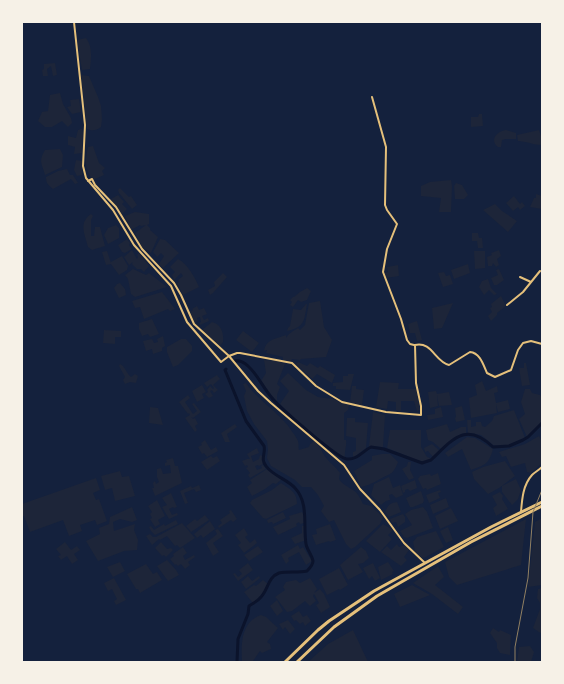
<svg xmlns="http://www.w3.org/2000/svg" width="564" height="684" viewBox="0 0 564 684" font-family="Arial,sans-serif">
  <style>
    .green { fill: #1d2539 }
    .lines { fill: none; stroke-linecap: round; stroke-linejoin: round }
    .canal { stroke: #0b132b; stroke-width: 3 }
    .minor { stroke: #e5c07b; stroke-width: 2 }
    .trunk { stroke: #e5c07b; stroke-width: 3 }
    .rail { stroke: #918062; stroke-width: 1 }
  </style>
  <rect width="100%" height="100%" fill="#14213d"/>
  <!-- green -->
  <path class="green" d="M86,38C93,47 91,59 90,69L82,70L77,40Z
    M55,63L57,75L53,76L51,66L47,69L48,76H43L42,70L44,69V64Z
    M81,75L89,76L98,97L101,106L102,119L101,127C96,131 92,131 87,129Z
    M60,93L63,104L71,118L72,123L68,127L62,121L52,127H45L38,121L42,112L48,111L50,95Z
    M79,99L81,112L72,114L67,107L71,106L70,100Z
    M479,114H482L483,126L471,127V117H478Z
    M81,129H82L83,133L82,153L74,154L75,147L68,145V136L76,138L78,130Z
    M506,130L516,133V139H506L502,140L501,147H498C489,140 497,131 506,130Z
    M539,130L542,139V145C533,145 526,141 518,141L517,135Z
    M93,146L99,163L105,168L102,171L104,175L93,180C84,169 85,161 88,147Z
    M60,149L63,155L62,167L45,175C42,163 38,162 45,150Z
    M76,160L82,161V175L77,176L74,170Z
    M67,169L70,175H73L78,183L75,184L71,179L53,189C48,185 46,183 46,177L58,171Z
    M451,180L452,186L451,212H439L441,198L421,196V186L430,182Z
    M456,183L462,185L468,195L464,199H455L454,186Z
    M120,188L129,197L131,196L137,205L132,209L119,193L118,190Z
    M536,194L542,196V209L530,207L534,198H536Z
    M118,195L124,202L122,204L127,209L122,214L111,199Z
    M514,196L520,204L522,202L525,206L520,210L518,207L513,211L506,203Z
    M495,204L502,211L517,221L508,232L483,210Z
    M135,212L149,214V224L147,225L150,228V230L158,237L151,253L142,247L135,233L146,225L141,226L140,225L131,230L125,216Z
    M91,214L93,216L91,220V236H94L95,227H100L105,246L92,250L88,247C85,235 78,223 91,214Z
    M116,225L119,228V238L108,244L104,235L108,228Z
    M472,233H478L479,238H482L483,248H478L477,241H472Z
    M127,239L130,243L129,245L132,249L125,253L122,252L118,245Z
    M160,239L165,240L179,253L163,268L159,264L164,256L161,253L157,257L153,252Z
    M132,250L137,259L138,257L137,255L139,253L149,266L144,272L141,269H137L132,264L133,262L129,265L124,257Z
    M499,250L501,256L497,259L499,265L496,267L493,263L492,266H488L487,257L492,255L491,253Z
    M107,251L111,263V262L122,256L128,266L127,270L119,275L111,264L106,265L102,252Z
    M474,251H485V268L475,269Z
    M178,259C188,264 195,278 199,287L183,295L177,283L179,282L178,280L183,276L181,273L174,280L172,275L175,272L170,267Z
    M468,264L470,273L454,279L451,270Z
    M398,265L399,276L386,278L385,273L388,272L387,267Z
    M133,269L146,275L149,273L167,287L135,297L131,294L128,279L125,275Z
    M499,269L504,280L497,285H494L491,278L498,275L496,270Z
    M444,272L446,276L450,275L453,284L443,287L438,273Z
    M223,273L227,277L213,293L210,295L208,290L215,286L214,282Z
    M488,279L491,288L497,294L494,295L489,290L484,295L479,287L482,281Z
    M120,283L125,289L126,295L119,298L114,288L117,284Z
    M307,288L311,291L307,300L301,302L298,300L293,307L290,305L292,302L290,300L293,297H294L300,292Z
    M162,292L175,309L170,311L168,309L144,319L140,307L135,308L132,301Z
    M501,296L506,306L497,313V315L491,321L488,316L492,312L490,308L492,307L491,304Z
    M320,301L324,327L332,340L326,357L301,359L300,360L292,359L291,361L283,360V357L266,353L267,350L264,351C266,339 276,339 286,335V338C288,334 293,331 298,328L300,330L305,325L309,303Z
    M453,303L442,328L434,329L432,308Z
    M306,304H307C304,321 305,327 287,331L288,328L290,326L293,309L301,310Z
    M197,306L199,310L204,308L207,314L202,316L204,320L208,318L209,321L200,325L199,323L201,322L200,317L197,318L198,321L194,323L190,312L193,310L192,309Z
    M152,319L159,334L150,337L148,334L142,336L139,329V323Z
    M417,321L422,340L417,341L415,333H410L408,324Z
    M212,322C221,324 224,333 223,342L220,346L202,330Z
    M104,330L121,331V337H115V344L103,343Z
    M243,331L259,343L252,352L236,340Z
    M163,336L165,346L162,348V351L153,354L152,349L146,351L143,341L152,339L154,343L158,342L157,339Z
    M181,339H186L192,346V351L178,365L173,367L167,352V347Z
    M264,360L277,361L285,364L277,384L280,387L277,395V402L271,395L261,381L266,373Z
    M298,362L307,366L310,363L318,368L320,366L335,375L332,383L317,374L312,379L296,364Z
    M524,363H526L530,385L522,386L519,368H524Z
    M120,364C125,366 126,373 131,377L135,374L138,376L136,383L130,382L125,384L123,380L125,377L119,366Z
    M288,373L306,390L318,397L333,399L341,403L349,405L348,410L344,413V440H346C347,447 344,451 345,458L335,452L298,422L280,404L289,391L280,381Z
    M348,374H354L350,390L336,389V386H333V383L343,382V376H348Z
    M217,375L220,379L213,385L218,390L214,393L212,390L210,391L213,396L209,398L205,394L208,392L207,390L210,386L213,389L214,388L211,384L207,387L204,383Z
    M482,381L486,391L497,386L498,392L494,393L496,403L508,400L510,409L498,412L496,404L497,413L471,418L469,398L477,395L475,385Z
    M380,382L399,383L398,389H416L420,410L417,411L414,401H401V411L396,410V402L388,401L387,409L376,407Z
    M246,383C259,402 281,413 293,433C295,435 297,439 298,441C299,445 298,447 299,450L309,447L310,444L314,441C321,446 321,452 327,459C331,464 336,467 340,473L339,479C343,485 347,486 353,490C358,493 360,498 363,504L371,506L383,517L380,524L355,547L351,549L346,544L334,520L329,522L321,511L324,506L318,495L311,487H302L295,480L271,466L267,458L268,450L267,441L254,424L247,411L244,396L246,391L243,384Z
    M202,385L206,392L202,394L204,398L197,402L192,391Z
    M352,386H356V389L364,390L362,405L350,403Z
    M525,389H530L532,393L540,395L542,398V423L527,437L519,419L525,414L521,402Z
    M436,391L437,394L449,392L452,405L439,406L437,395L438,406L430,408L428,392Z
    M188,395L190,398L185,402L193,414L197,411L192,404L194,403L201,412L193,418L191,417L193,419L195,418L198,424L195,426L197,430L195,432L185,418L190,415L189,413L188,414L179,402Z
    M462,406L465,420L456,422L455,418L456,417L455,408Z
    M150,407L158,408L163,425L149,423Z
    M441,407L443,417L428,420L427,415L435,414V409Z
    M514,410L525,438L509,445L500,447L493,445L481,435L468,433L467,420H471V427L476,426V422H481L482,426L485,427L492,421L494,416Z
    M373,412L385,415L383,447L369,446Z
    M347,418H355V422L368,423L366,448L357,455L353,457V452L356,451V438L346,436Z
    M235,424L237,427L227,434L230,442H225L221,433Z
    M447,424L450,432L461,427H466V433L454,439L441,449L433,442L428,440L426,430Z
    M390,430H421V447L427,457L430,458V460L422,462L387,448Z
    M539,436L542,442V463L531,473L527,472L525,463L511,467L506,456L502,457L499,452L525,444Z
    M467,437L475,438L493,449C489,464 485,465 471,470L462,449L448,457L445,453Z
    M205,440L211,450L216,447L218,451L207,457L204,453L202,454L198,447L202,445L201,443Z
    M432,444L440,451L433,457L428,451L425,452L424,448Z
    M257,448L259,453L251,456L253,462L259,459L260,455L262,456L263,464L259,466L258,465L255,466L257,470L262,468L261,466L263,465L266,469L250,478L248,475L250,473L246,468L248,467L247,465L245,466L242,461L247,459H250L247,454Z
    M382,454H390L398,462C393,475 391,473 380,479C373,483 369,485 361,487L354,471L372,460V456Z
    M211,456L213,458L217,456L220,461L207,470L201,462Z
    M173,458L175,466H178L182,483L155,496L152,488H154L153,483L155,481L156,484L159,482L157,477V469L161,468L163,474L171,473L170,465L165,466V463L167,462L166,460Z
    M505,461L515,476L499,488L488,494L474,479L472,472L483,467Z
    M408,462H411L410,470L414,478L409,480L402,469L407,466Z
    M267,469L282,479L276,484L273,483L265,489L252,496L247,487L252,483L250,480Z
    M120,471L122,477L129,476L135,496L115,501L112,488L105,490L101,476Z
    M438,473L441,484L427,490L426,488L423,489L418,479L420,476L430,474L431,476Z
    M389,477L393,488L400,485L403,495L396,498L392,494L389,495L390,500L386,501L381,505L371,495L374,484Z
    M96,478L100,490L93,493L96,500L99,499L107,521L97,525L95,520L80,525L82,531L69,536L63,520L30,532L24,516H22V504Z
    M516,479L521,490L518,499L512,505L502,492V486Z
    M415,480L417,488L410,491L408,489L405,490V492L403,493L401,486Z
    M281,483C289,489 297,491 297,504L266,519L263,518L250,503L252,500L272,490Z
    M199,485L201,490L196,492L194,489L184,493L188,503L185,504L180,491L191,486L192,488Z
    M440,490L441,492L438,493L440,498L429,503L426,495Z
    M421,491L424,500L423,503L413,507H410L406,498Z
    M500,492L503,496L502,499L508,509L496,516L493,508L497,505L492,496Z
    M171,493L177,507L174,508L173,507L169,509L172,515L177,513L178,515L169,519L162,507L167,505L162,498Z
    M446,498L449,507L433,514L430,505Z
    M157,500L165,516L158,520L160,524L155,527L150,519L152,518L150,514L152,512L148,506Z
    M397,502L401,512L389,517L385,512C388,505 390,503 397,502Z
    M132,507L137,520L132,522L120,519L113,522L114,531L135,524L134,530L138,540L137,550L124,551L98,561L86,541L100,534L99,528L109,524L110,517Z
    M423,507L427,512L433,528L407,538L404,537L400,531L412,525L405,514L411,510Z
    M451,508L458,521L440,529L435,516Z
    M231,510L237,519L233,522L231,520L219,528L218,526L222,523L220,520L230,513L229,511Z
    M283,512L286,518L273,524L272,522L268,523L267,520Z
    M302,512L304,515V523L300,524L299,522L296,524L297,526L278,535L273,527L290,519L289,516Z
    M403,514L405,517V522L398,527L396,522L392,523L390,519Z
    M205,515L209,520L191,532L186,526L195,519L197,521Z
    M542,518V585L528,587L535,522Z
    M526,519L521,565L457,585L449,577L445,562Z
    M176,520L178,524L155,535L151,531L149,527L151,526L154,530L164,524L165,526Z
    M210,521L215,529L203,538L201,535L197,538L194,534Z
    M182,523L195,538L180,548L177,545L175,546L167,536L160,540L159,539L152,545L146,536L150,534L153,537H156Z
    M330,524L336,540L330,542L329,541L316,545L312,535L317,534L316,529Z
    M383,524L393,530L388,535L392,539L380,552L366,541Z
    M302,526H305L306,540L295,544L291,538L302,533Z
    M448,527L453,540L446,543L440,531Z
    M244,528L248,535L245,537L250,543L255,539L257,543L244,553L238,545L241,543L235,535Z
    M218,529L223,536L213,543L219,552L213,556L206,543L217,534L215,530Z
    M436,531L444,547L426,557L422,558L415,551L413,542L417,537Z
    M65,542L71,550L77,546L80,550L74,554L78,560L72,564L67,556L61,560L58,556L61,555L56,549Z
    M161,542L167,549L171,548L173,550L166,557L164,555L162,556L155,548Z
    M397,544L399,547L405,545L409,550L404,557L407,560L401,566L381,552L387,546L391,550Z
    M298,545L300,549L303,547L312,561L306,565L299,552L288,558L289,561L286,564L281,555Z
    M258,546L263,552L249,561L244,555Z
    M183,547L187,553L183,556L185,560L194,555L195,557L188,562L190,565L185,569L181,564L178,566L176,564L175,565L170,559L174,556L173,554Z
    M361,547L366,551L369,558L363,563L358,564L363,572L348,580L340,565Z
    M167,560L176,570L179,575L168,581L157,566Z
    M120,562L125,571L113,577L107,567Z
    M388,562L394,571L392,572L393,574L381,580L378,567Z
    M248,563L253,570L238,581L233,574L235,573L238,577L242,574L239,570Z
    M373,563L380,578L375,581L372,576L369,579L363,568Z
    M146,564L153,574L157,572L162,580L140,593L138,589H136L127,574Z
    M438,566L444,577L435,585L463,607L458,614L432,594L413,583Z
    M339,568L348,585L340,590L339,589L327,595L319,579Z
    M248,576L252,581L259,576L260,578L246,589L241,582Z
    M114,578L126,600L116,605L114,601L117,599L112,589L108,591L104,583Z
    M310,578L317,589L314,593L320,589L324,594L330,607L321,613L316,605L319,603L314,594L313,596L316,601L310,606L305,601L292,611L287,612L277,599L275,597L285,590L283,587L286,582L296,580L300,583Z
    M263,580L268,584L262,597L256,602H252L244,592L254,585L256,586Z
    M412,585L430,595L400,607L394,594Z
    M542,588V634L533,628L540,609V603L537,598L538,589Z
    M277,600L283,611L277,616L270,606Z
    M299,611L303,617L307,615L311,621L305,626L303,622L300,624L296,620L294,621L291,616Z
    M261,615L266,617L278,628L267,642L270,644L271,649L262,653L260,651L253,661L254,662H242C241,643 241,622 261,615Z
    M288,620L295,629L290,634L285,627L283,630L279,624Z
    M493,628L499,632L500,630L511,635L510,655L500,653L497,648V643L490,633Z
    M353,630L368,662H308L328,644Z
    M530,646L534,652L531,662H517L519,647Z"/>
  <g class="lines">
    <!-- canal -->
    <path class="canal" d="M234,361C240,360 244,362 248,366C258,375 263,388 272,398C279,407 338,459 347,459C357,460 363,451 371,447L384,449L422,463L431,460C453,439 466,421 493,447L509,446L523,440L528,437L542,423
      M226,369L225,370L246,421L264,446C266,453 260,459 266,466C273,476 287,479 295,488C309,503 303,525 306,544C307,550 312,555 313,561C313,565 310,568 307,571C298,573 288,571 279,573C268,577 268,590 261,597C257,602 253,603 249,606L248,614L238,639L237,662"/>
    <!-- minor -->
    <path class="minor" d="M74,22L85,125L83,166L86,178L113,210L134,245L171,286L187,322L221,362L229,356L194,324L181,295L174,283L142,249L116,207L95,185L92,179L88,181
      M372,97L386,147L385,205L387,210L397,224L387,249L383,272L401,319L407,340L410,344L414,345
      M520,277L531,282
      M507,305L523,292L540,271
      M521,512C522,499 523,485 532,475C535,472 539,470 542,467
      M425,563L404,543L380,510L360,489L344,465L271,403L258,391L229,356L237,353H240L292,363L316,386L342,402L386,412L421,415V406L416,383L415,345C432,341 435,362 449,365L470,352C480,353 483,364 487,373L495,377L511,370L518,350L523,343L531,341L542,344"/>
    <!-- trunk -->
    <path class="trunk" d="M285,662L318,630L329,621L374,591L491,527L542,502
      M297,662L334,627L377,596L471,542L542,506"/>
    <!-- rail -->
    <path class="rail" d="M515,662V647L528,578L533,512L542,490"/>
  </g>
  <!-- border -->
  <rect width="564" height="684" fill="none" stroke="#f6f1e7" stroke-width="46"/>
</svg>
